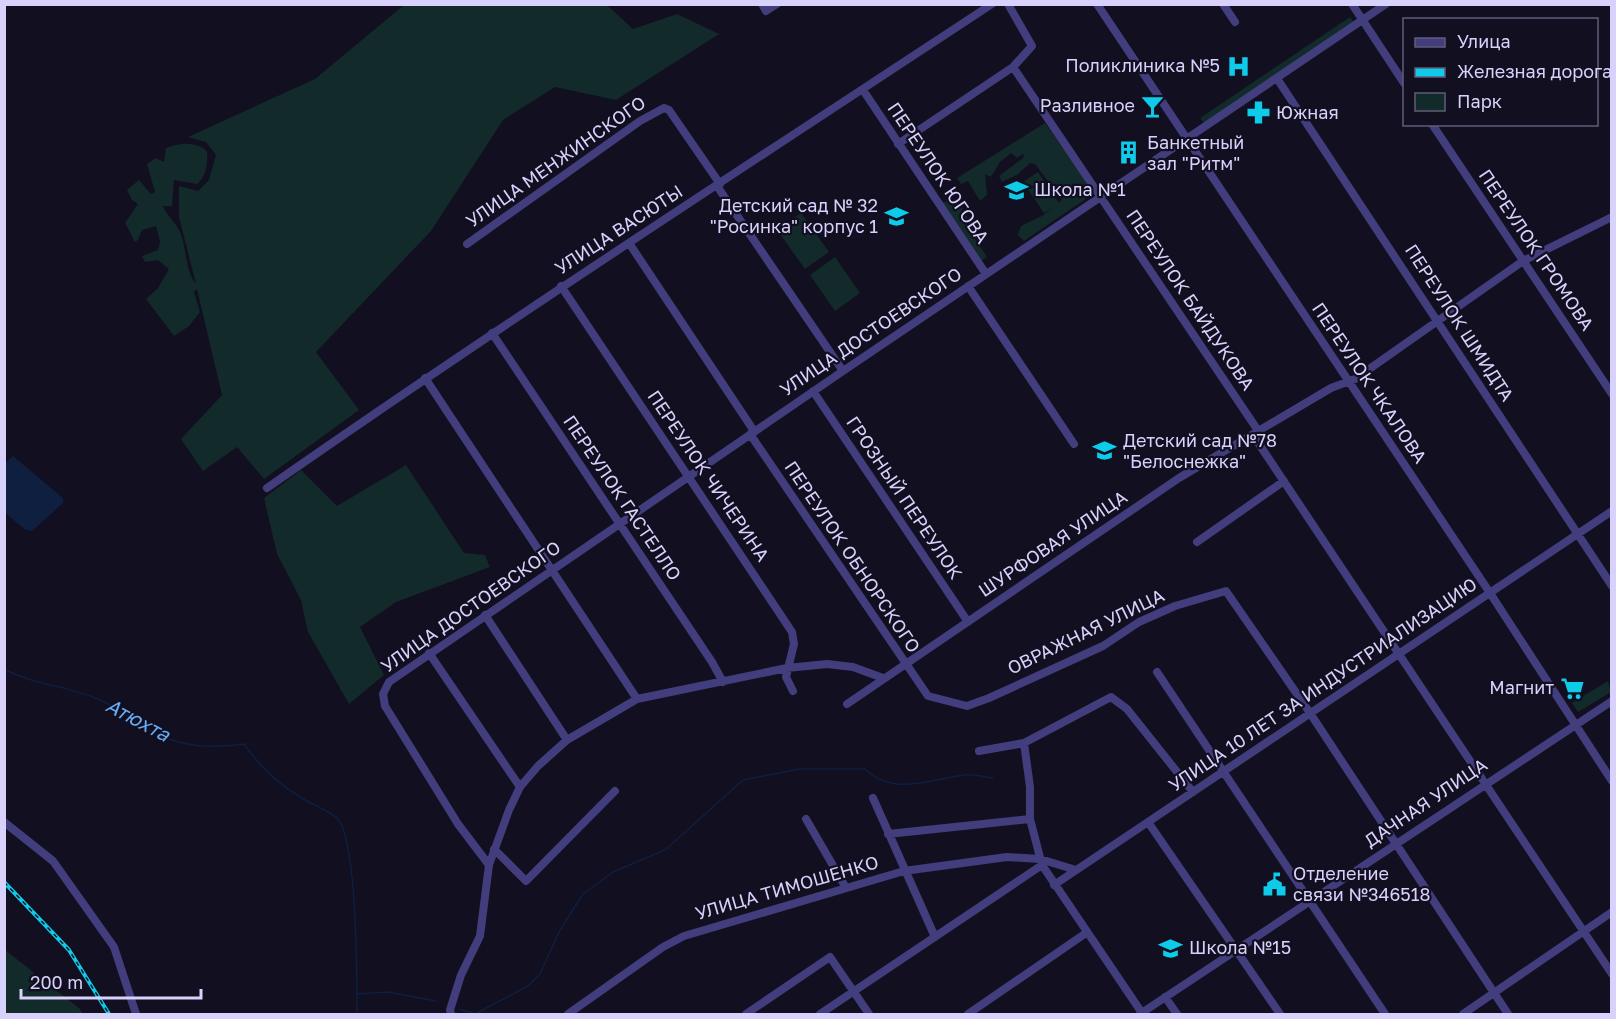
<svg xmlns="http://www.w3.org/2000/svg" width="1616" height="1019" viewBox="0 0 1616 1019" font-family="'Golos Text',sans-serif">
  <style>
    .green { fill: #122a2a }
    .water { fill: #0e1f40 }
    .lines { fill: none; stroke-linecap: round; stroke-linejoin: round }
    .stream { stroke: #0e1f40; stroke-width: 1.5 }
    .minor { stroke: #423d7c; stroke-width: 8 }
    .rail-casing { stroke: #0fcbea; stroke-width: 4 }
    .rail { stroke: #120f20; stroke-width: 1.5; stroke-dasharray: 4.5; stroke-linecap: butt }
    .labels { text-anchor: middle; stroke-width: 4.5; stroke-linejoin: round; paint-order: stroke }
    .poi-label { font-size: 18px; fill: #d8d1fc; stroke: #120f20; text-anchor: start }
    .street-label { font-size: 18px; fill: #d8d1fc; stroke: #120f20 }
    .water-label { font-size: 20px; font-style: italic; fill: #66adf5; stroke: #120f20 }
  </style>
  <rect width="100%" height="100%" fill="#120f20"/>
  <!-- green -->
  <path class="green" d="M404,5H607L633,29L677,14L719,34L616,100L555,87L503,120L431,231L316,352L359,410L264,479L237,447L203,471L181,439L222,395L197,289L194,292L200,312L189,326L174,336L146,299L158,288L169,269L158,260L145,262L142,256L158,250L160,242L156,226L142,230L138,240L135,242L125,223L138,204L132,200L127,190L139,180L151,194L155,192L147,164L156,158L164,162L166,148C180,143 194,141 207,151C208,163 207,175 197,184L174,180L172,206H163C167,217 176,222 181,234C186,248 186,273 196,284L179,217V186L198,191L209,180L216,155L206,142L188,137L315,79Z
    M1350,17L1355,24L1205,124L1200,118Z
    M1045,123L1092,189L1093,194L1024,241L1018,235L1021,226L1042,216L1062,200L1035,164L1030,163L1017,175L1002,182L999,176L1023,158L1024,154L1017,158L1011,153L1000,162L991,177L985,174L987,195L980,201L968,181L961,184L957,178Z
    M1038,172L1059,203L1044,213L1023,182Z
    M940,202H958L970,221L968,223L971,228L969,230L987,257L980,262Z
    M801,213L829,252L805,269L777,230Z
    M835,257L860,293L835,311L810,275Z
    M406,465L464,553L485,555L490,567L396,602L360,627L384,675L349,704L308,632L301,600L277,554L264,498L301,470L337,506Z
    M1608,681L1611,692L1578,712L1572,703Z
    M4,949L80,1009L83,1014H5Z"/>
  <!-- water -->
  <path class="water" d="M13,456L63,498V503L32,531L26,530L5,513V463Z"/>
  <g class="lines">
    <!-- stream -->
    <path class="stream" d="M4,669C34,685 69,686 100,700C120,708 136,724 155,733C185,748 212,748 244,744C263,770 277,783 305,800C314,805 329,811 337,818C357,839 357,981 357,1014
      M357,994L388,992L436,1001
      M460,1009L475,1014L528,986L540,974L560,930L583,894L613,872L665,850L743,780L800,769H865C894,797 929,779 965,775C973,774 984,777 993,778"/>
    <!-- minor -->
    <path class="minor" d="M762,4L766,11L777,4
      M1097,4L1490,593L1612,781
      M1223,4L1235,22
      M1352,4L1404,83
      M1013,67L1259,432
      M1278,80L1612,586
      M863,90L986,274
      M1432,124L1612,394
      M898,144L1013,67L1032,46L1008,4
      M717,186L843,371
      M629,243L754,431
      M467,244L640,121L664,108L669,110L720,184
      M561,286L792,632L794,644L786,677L793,691
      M968,286L1074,444
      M492,333L712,662L723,682
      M425,378L637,699
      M813,391L968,622
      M750,434L928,696L967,706L989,698L1103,646L1139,622L1175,606L1226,591L1310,713L1508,1014
      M1253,435L1612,974
      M267,488C505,322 749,164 992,4
      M1197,542L1284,481
      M485,615L567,740
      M429,653L520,787
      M1157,672L1385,1014
      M847,704L1179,478L1331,388L1355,379L1523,261L1612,217
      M1024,743L1030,787V819L1042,865L1142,1013
      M979,751L1024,743L1111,697L1127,709L1193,792
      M873,798L935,937
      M806,819L846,888
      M4,822L53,861L114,947L136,1014
      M1148,822L1280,1014
      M888,834L1030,819
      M494,849L526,881L615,791
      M489,865L458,824L385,706L383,694L389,682L843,371L1386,4
      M1054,885L1612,511
      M1165,997L1177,1014
      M451,1014L450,1010L461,975L480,936L489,865L509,810L520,787L538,766L567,740L637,699L787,668L827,664L853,667L883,678
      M568,1014L663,947L684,936L904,871L1007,857L1040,859L1076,870
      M746,1014L830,957L869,1014
      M820,1014L1042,865
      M968,1014L1086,933
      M1140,1014L1612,701
      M1463,1014L1612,912"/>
    <defs>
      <path id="rail" d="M4,882L69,950L109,1014"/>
    </defs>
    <!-- rail casing -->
    <use href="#rail" class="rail-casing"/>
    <!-- rail -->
    <use href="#rail" class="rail"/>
  </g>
  <!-- icons -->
  <defs>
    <symbol id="hospital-bare" viewBox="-9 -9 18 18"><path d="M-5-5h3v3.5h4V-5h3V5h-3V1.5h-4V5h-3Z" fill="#0fcbea" stroke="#120f20" stroke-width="2.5" paint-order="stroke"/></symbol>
    <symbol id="bar-bare" viewBox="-9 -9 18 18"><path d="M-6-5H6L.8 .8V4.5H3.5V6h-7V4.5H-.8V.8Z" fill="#0fcbea" stroke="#120f20" stroke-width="2.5" paint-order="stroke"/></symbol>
    <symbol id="pharmacy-bare" viewBox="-9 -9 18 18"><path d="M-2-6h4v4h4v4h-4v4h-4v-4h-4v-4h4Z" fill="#0fcbea" stroke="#120f20" stroke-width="2.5" paint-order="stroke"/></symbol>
    <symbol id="building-bare" viewBox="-9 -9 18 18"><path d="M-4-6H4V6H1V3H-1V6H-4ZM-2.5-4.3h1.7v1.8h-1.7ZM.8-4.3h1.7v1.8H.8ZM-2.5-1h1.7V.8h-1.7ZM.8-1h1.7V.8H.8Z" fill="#0fcbea" stroke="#120f20" stroke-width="2.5" paint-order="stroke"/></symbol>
    <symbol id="school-bare" viewBox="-9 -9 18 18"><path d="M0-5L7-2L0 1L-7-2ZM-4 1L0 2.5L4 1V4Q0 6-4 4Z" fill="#0fcbea" stroke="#120f20" stroke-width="2.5" paint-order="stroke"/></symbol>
    <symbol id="supermarket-bare" viewBox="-9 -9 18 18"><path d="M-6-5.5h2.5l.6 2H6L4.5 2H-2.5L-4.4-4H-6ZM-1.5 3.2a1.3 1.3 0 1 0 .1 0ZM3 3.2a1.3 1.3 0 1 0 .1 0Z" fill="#0fcbea" stroke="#120f20" stroke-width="2.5" paint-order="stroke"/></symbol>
    <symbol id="civic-bare" viewBox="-9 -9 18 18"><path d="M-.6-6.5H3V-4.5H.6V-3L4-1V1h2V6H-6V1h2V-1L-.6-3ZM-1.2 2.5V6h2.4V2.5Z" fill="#0fcbea" stroke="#120f20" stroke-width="2.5" paint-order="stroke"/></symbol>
  </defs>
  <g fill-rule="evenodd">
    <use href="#hospital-bare" x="1222" y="50" width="33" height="33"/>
    <use href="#bar-bare" x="1136" y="90" width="33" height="33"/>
    <use href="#pharmacy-bare" x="1242" y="96" width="33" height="33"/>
    <use href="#building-bare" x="1112" y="136" width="33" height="33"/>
    <use href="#school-bare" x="1000" y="174" width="33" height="33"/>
    <use href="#school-bare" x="880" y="200" width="33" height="33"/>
    <use href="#school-bare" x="1088" y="434" width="33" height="33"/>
    <use href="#supermarket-bare" x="1556" y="672" width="33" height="33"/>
    <use href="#civic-bare" x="1258" y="868" width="33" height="33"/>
    <use href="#school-bare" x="1154" y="932" width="33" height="33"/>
  </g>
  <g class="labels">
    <!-- poi labels -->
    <g class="poi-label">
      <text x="1220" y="72" text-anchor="end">Поликлиника №5</text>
      <text x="1135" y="112" text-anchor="end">Разливное</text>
      <text x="1276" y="119">Южная</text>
      <text x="1147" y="149">Банкетный<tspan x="1147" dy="21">зал "Ритм"</tspan></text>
      <text x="1034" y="196">Школа №1</text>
      <text x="878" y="212" text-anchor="end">Детский сад № 32<tspan x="878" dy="21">"Росинка" корпус 1</tspan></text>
      <text x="1123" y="447">Детский сад №78<tspan x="1123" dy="21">"Белоснежка"</tspan></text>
      <text x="1554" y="694" text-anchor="end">Магнит</text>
      <text x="1293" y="880">Отделение<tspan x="1293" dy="21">связи №346518</tspan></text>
      <text x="1189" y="954">Школа №15</text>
    </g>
    <!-- street labels -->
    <g class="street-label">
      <text transform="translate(556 162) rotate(-35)" y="6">УЛИЦА МЕНЖИНСКОГО</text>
      <text transform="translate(938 173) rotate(56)" y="6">ПЕРЕУЛОК ЮГОВА</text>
      <text transform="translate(619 230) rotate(-33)" y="6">УЛИЦА ВАСЮТЫ</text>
      <text transform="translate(1536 250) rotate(56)" y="6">ПЕРЕУЛОК ГРОМОВА</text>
      <text transform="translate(1190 300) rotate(56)" y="6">ПЕРЕУЛОК БАЙДУКОВА</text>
      <text transform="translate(1459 323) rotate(57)" y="6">ПЕРЕУЛОК ШМИДТА</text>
      <text transform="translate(871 332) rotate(-34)" y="6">УЛИЦА ДОСТОЕВСКОГО</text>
      <text transform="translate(1369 383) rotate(56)" y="6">ПЕРЕУЛОК ЧКАЛОВА</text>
      <text transform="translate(708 476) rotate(56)" y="6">ПЕРЕУЛОК ЧИЧЕРИНА</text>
      <text transform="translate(622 498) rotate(56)" y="6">ПЕРЕУЛОК ГАСТЕЛЛО</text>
      <text transform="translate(904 498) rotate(56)" y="6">ГРОЗНЫЙ ПЕРЕУЛОК</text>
      <text transform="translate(1053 544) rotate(-34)" y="6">ШУРФОВАЯ УЛИЦА</text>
      <text transform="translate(852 557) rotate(56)" y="6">ПЕРЕУЛОК ОБНОРСКОГО</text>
      <text transform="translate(471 607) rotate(-35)" y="6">УЛИЦА ДОСТОЕВСКОГО</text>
      <text transform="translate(1086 632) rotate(-26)" y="6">ОВРАЖНАЯ УЛИЦА</text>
      <text transform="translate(1323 685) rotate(-34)" y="6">УЛИЦА 10 ЛЕТ ЗА ИНДУСТРИАЛИЗАЦИЮ</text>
      <text transform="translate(1426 803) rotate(-34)" y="6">ДАЧНАЯ УЛИЦА</text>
      <text transform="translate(787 888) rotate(-16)" y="6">УЛИЦА ТИМОШЕНКО</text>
    </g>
    <!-- water labels -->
    <g class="water-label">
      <text transform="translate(138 720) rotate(28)" y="7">Атюхта</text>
    </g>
  </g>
  <!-- border -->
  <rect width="1616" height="1019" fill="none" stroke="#d8d1fc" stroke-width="12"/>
  <!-- legend -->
  <rect x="1403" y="18" width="195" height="108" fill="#120f20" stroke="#615d78" stroke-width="1.5"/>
  <rect x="1415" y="38" width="30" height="9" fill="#423d7c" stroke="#615d78" stroke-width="1.5"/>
  <text x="1457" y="48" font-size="18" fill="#d8d1fc">Улица</text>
  <rect x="1415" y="68" width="30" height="9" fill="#0fcbea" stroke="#615d78" stroke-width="1.5"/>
  <text x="1457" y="78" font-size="18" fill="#d8d1fc">Железная дорога</text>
  <rect x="1415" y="93" width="30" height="18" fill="#122a2a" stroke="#615d78" stroke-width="1.5"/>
  <text x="1457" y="108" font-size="18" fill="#d8d1fc">Парк</text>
  <!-- scale -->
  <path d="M21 989v9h180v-9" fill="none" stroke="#d8d1fc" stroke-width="3"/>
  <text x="30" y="989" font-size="18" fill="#d8d1fc" stroke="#120f20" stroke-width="4.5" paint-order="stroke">200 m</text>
</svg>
